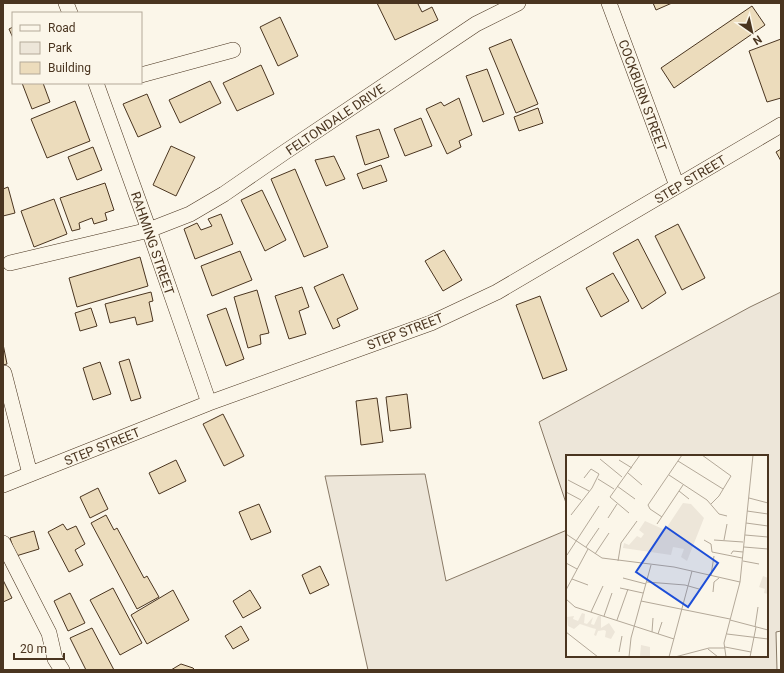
<svg xmlns="http://www.w3.org/2000/svg" width="784" height="673" viewBox="0 0 784 673" font-family="Roboto,sans-serif">
  <style>
    .green { fill: #ede6d9; stroke: #887966 }
    .building { fill: #ecdcbc; stroke: #4a3520 }
    .lines { fill: none; stroke-linecap: round; stroke-linejoin: round }
    .street-casing { stroke: #4a3520; stroke-width: 16 }
    .street { stroke: #fbf6e9; stroke-width: 15 }
    .labels { text-anchor: middle; stroke-width: 3; stroke-linejoin: round; paint-order: stroke }
    .street-label { font-size: 13px; fill: #4a3520; stroke: #fbf6e9 }
    .inset-road { fill: none; stroke: #b4a999; stroke-width: 1 }
    .view { fill: #1d4ed8; fill-opacity: 0.15; stroke: #1d4ed8; stroke-width: 2 }
    .inset-edge { fill: none; stroke: #4a3520; stroke-width: 2 }
  </style>
  <rect width="100%" height="100%" fill="#fbf6e9"/>
  <!-- green -->
  <path class="green" d="M781,292V631L776,632L777,670H368L325,476L425,474L446,581L567,530V656H767V456H567V506L539,422L750,307Z"/>
  <!-- building -->
  <path class="building" d="M377,3H420L418,4L422,12L432,7L438,20L395,40Z
    M653,3H672L656,10Z
    M752,6L765,25L674,88L661,68Z
    M280,17L298,56L278,66L260,27Z
    M13,27V38L9,29Z
    M511,39L538,104L516,113L489,48Z
    M781,39V98L767,102L749,51Z
    M261,65L274,94L237,111L223,83Z
    M487,69L504,114L483,122L466,76Z
    M210,81L221,103L180,123L169,100Z
    M22,83H43L50,102L32,109Z
    M147,94L161,127L138,137L123,104Z
    M459,98L472,135L459,141L461,147L447,154L426,109L441,102L444,106Z
    M75,101L90,141L47,158L31,119Z
    M538,108L543,123L519,131L514,117Z
    M421,118L432,146L405,156L394,129Z
    M379,129L389,157L365,165L356,136Z
    M171,146L195,157L176,196L153,185Z
    M93,147L102,170L77,180L68,157Z
    M781,149V161L776,152Z
    M334,156L345,179L326,186L315,160Z
    M381,165L387,181L363,189L357,174Z
    M295,169L328,247L304,257L271,179Z
    M105,183L114,210L105,213L107,220L94,224L92,218L79,223L80,229L72,231L60,198Z
    M8,187L15,213L3,216V189Z
    M262,190L286,240L265,251L241,200Z
    M54,199L67,234L34,247L21,211Z
    M221,214L233,244L195,259L184,229L197,223L201,230L212,226L208,219Z
    M678,224L705,278L682,290L655,236Z
    M638,239L666,293L642,309L613,253Z
    M444,250L462,280L443,291L425,261Z
    M240,251L252,280L212,296L201,266Z
    M140,257L148,286L77,307L69,278Z
    M613,273L629,301L601,317L586,288Z
    M343,274L358,309L337,319L340,326L333,329L314,287Z
    M302,287L309,307L299,311L306,334L289,339L275,296Z
    M257,290L269,333L260,335L261,344L248,348L234,297Z
    M151,292L153,301L149,302L153,321L137,325L135,317L110,323L105,304Z
    M540,296L567,370L543,379L516,305Z
    M91,308L97,326L80,331L75,313Z
    M226,308L244,359L226,366L207,315Z
    M3,344L7,364L3,365Z
    M129,359L141,398L131,401L119,362Z
    M100,362L111,394L93,400L83,368Z
    M407,394L411,428L390,431L386,397Z
    M377,398L383,442L361,445L356,401Z
    M223,414L244,456L224,466L203,424Z
    M176,460L186,481L159,494L149,473Z
    M98,488L108,509L90,518L80,497Z
    M259,504L271,532L251,540L239,512Z
    M106,515L114,530L117,528L144,578L147,576L159,597L137,609L91,523Z
    M63,524L67,530L76,526L85,544L75,550L83,565L69,572L48,532Z
    M34,531L39,549L16,556L10,538Z
    M320,566L329,585L310,594L302,575Z
    M3,580L12,598L3,602Z
    M113,588L142,643L120,655L90,600Z
    M173,590L189,620L147,644L131,615Z
    M250,590L261,608L243,618L233,601Z
    M70,593L85,623L68,631L54,601Z
    M241,626L249,640L233,649L225,636Z
    M92,628L114,670H86L70,638Z
    M181,664L193,668L195,670H171Z"/>
  <g class="lines">
    <defs>
      <path id="street" d="M66,3L70,13
        M609,3L677,186
        M141,75L233,50
        M96,83L149,230L209,403
        M10,263L149,230L190,214L224,194L285,152L476,24L518,3
        M4,373L30,474
        M3,485L209,403L431,323L497,292L781,125
        M3,543L49,633L55,659L62,670"/>
    </defs>
    <!-- street casing -->
    <use href="#street" class="street-casing"/>
    <!-- street -->
    <use href="#street" class="street"/>
  </g>
  <g class="labels">
    <!-- street labels -->
    <g class="street-label">
      <text transform="translate(643 95) rotate(70)" y="5">COCKBURN STREET</text>
      <text transform="translate(335 119) rotate(-34)" y="5">FELTONDALE DRIVE</text>
      <text transform="translate(690 179) rotate(-31)" y="5">STEP STREET</text>
      <text transform="translate(153 243) rotate(71)" y="5">RAHMING STREET</text>
      <text transform="translate(405 331) rotate(-21)" y="5">STEP STREET</text>
      <text transform="translate(102 446) rotate(-22)" y="5">STEP STREET</text>
    </g>
  </g>
  <!-- overview -->
  <g transform="translate(566 455)">
    <rect width="202" height="202" fill="#fbf6e9"/>
    <path d="M117,48L125,49L138,63L121,106L115,102L118,94L107,92L105,100L57,93L58,88L63,90L71,81L75,83L78,79L73,75L79,66L99,75ZM197,121L202,123V139L198,138L199,134L193,132ZM16,158L19,159L18,168L21,169L27,162L25,169L28,170L32,161H35V173L43,168L49,177L45,184L39,182L40,176L38,175L32,176L30,181L28,180L30,174L26,173L14,169L8,174L2,171L1,162L8,161L7,164L12,166ZM75,190L84,192V202L74,201Z" fill="#ede6d9"/>
    <path class="inset-road" d="M136,0L165,21L153,41L145,49M34,4L56,22M53,5L66,13M112,6L157,34M62,18L76,30M103,20L141,45L153,59L161,61M32,24L48,34M2,25L23,36M51,31L69,44M113,36L123,44M0,37L15,45M183,43L202,48M181,56L202,59M63,58L44,42L74,0M5,60L26,33L33,19L25,14L18,23M96,62L84,54L82,50L116,0M42,63L51,49M180,68L202,71M91,69L117,30M0,79L36,103L108,112L174,127M179,80L202,82M138,85L145,89L146,97L176,103M148,85L177,87M158,85L161,69M20,92L33,73M178,92L202,94M29,99L43,78M165,99L167,96L177,97M1,100L33,51M52,106L55,88L71,66M177,106L193,109M0,108L11,114M145,120L148,101M57,123L80,129M6,124L22,130M81,127L119,130L133,134M54,133L77,138M0,135L22,94M147,137L148,127L153,123M0,144L9,152L108,184M75,146L164,164M25,157L37,131M38,161L46,138M51,165L62,134M164,165L202,175M189,172L192,152M0,177L32,202M86,177L87,163M92,179L96,167M161,179L202,184M159,192L185,197M142,194L152,202M53,197L56,181M63,202L65,183L85,110M103,202L126,116M109,202L143,193H159M160,202L158,188L174,127L187,0M184,202L190,172"/>
    <path class="view" d="M100,72L152,108L122,152L70,117Z"/>
    <rect width="202" height="202" class="inset-edge"/>
  </g>
  <!-- border -->
  <rect width="784" height="673" fill="none" stroke="#4a3520" stroke-width="8"/>
  <!-- legend -->
  <rect x="12" y="12" width="130" height="72" fill="#fbf6e9" stroke="#b4a999"/>
  <rect x="20" y="25" width="20" height="6" fill="#fbf6e9" stroke="#b4a999"/>
  <text x="48" y="32" font-size="12" fill="#4a3520">Road</text>
  <rect x="20" y="42" width="20" height="12" fill="#ede6d9" stroke="#b4a999"/>
  <text x="48" y="52" font-size="12" fill="#4a3520">Park</text>
  <rect x="20" y="62" width="20" height="12" fill="#ecdcbc" stroke="#b4a999"/>
  <text x="48" y="72" font-size="12" fill="#4a3520">Building</text>
  <!-- north arrow -->
  <g transform="translate(752 32) rotate(146)" stroke="#fbf6e9" stroke-width="3" paint-order="stroke">
  <path d="M0-3L7 15L0 10L-7 15Z" fill="#4a3520"/>
  <text y="-6" font-size="11" font-weight="bold" text-anchor="middle" fill="#4a3520">N</text>
  </g>
  <!-- scale -->
  <path d="M14 653v6h50v-6" fill="none" stroke="#4a3520" stroke-width="2"/>
  <text x="20" y="653" font-size="12" fill="#4a3520" stroke="#fbf6e9" stroke-width="3" paint-order="stroke">20 m</text>
</svg>
